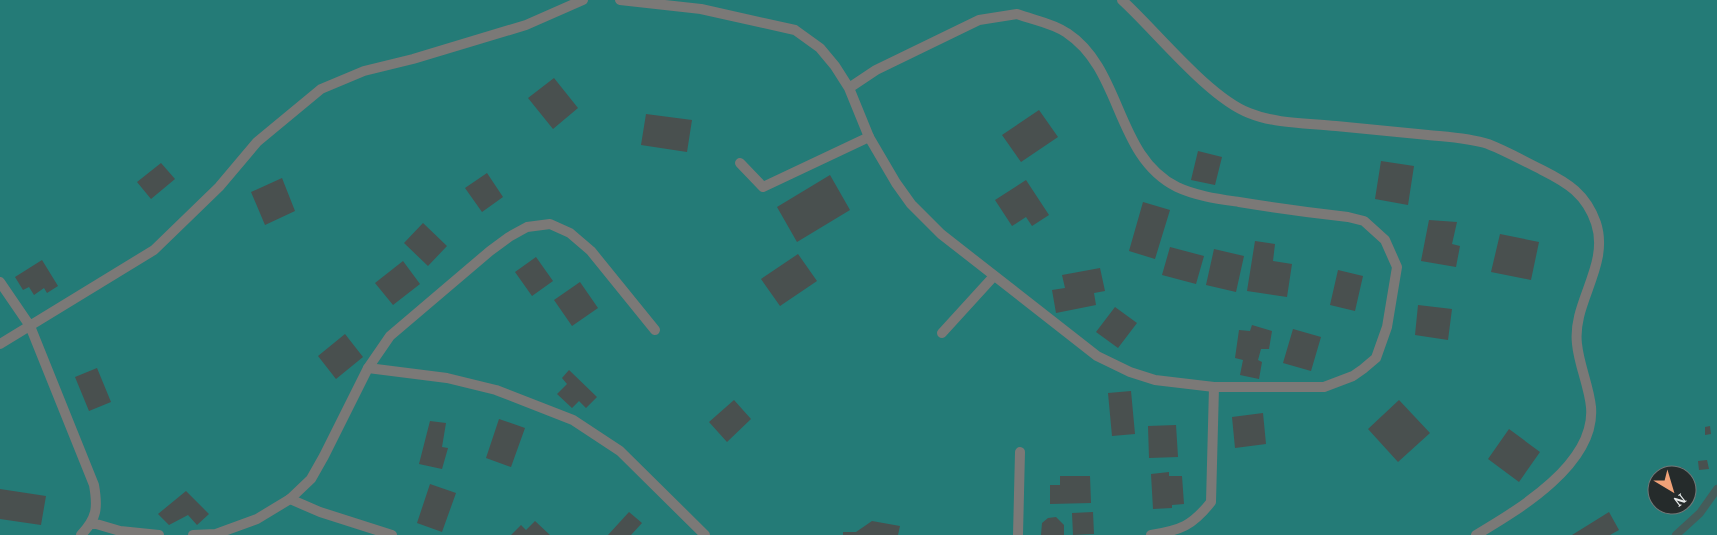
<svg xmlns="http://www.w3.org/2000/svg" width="1717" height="535" viewBox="0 0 1717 535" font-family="'PT Serif',serif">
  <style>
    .forest { fill: #247b77; fill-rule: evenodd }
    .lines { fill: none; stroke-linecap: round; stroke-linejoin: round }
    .stream { stroke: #455c5a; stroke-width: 8 }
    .building { fill: #49504f }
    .lane { stroke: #7b7977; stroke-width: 10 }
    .street { stroke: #7b7977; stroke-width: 10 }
  </style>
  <rect width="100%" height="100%" fill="#2f3535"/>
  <!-- forest -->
  <path class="forest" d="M0,0H1717V535H0ZM1657,475H1687V505H1657Z"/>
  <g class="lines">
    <!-- stream -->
    <path class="stream" d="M1676,535L1700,513L1717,489"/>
  </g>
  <!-- building -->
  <path class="building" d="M554,78L578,108L553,129L528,98Z
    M1039,110L1058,137L1021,162L1002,135Z
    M646,114L692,120L687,152L641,145Z
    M1198,151L1222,157L1215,185L1191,180Z
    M1381,161L1414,166L1408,205L1375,199Z
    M161,163L175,179L151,199L137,182Z
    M487,173L503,197L482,212L465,188Z
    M830,175L850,210L797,242L777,207Z
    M282,178L295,211L265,225L251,192Z
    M1026,180L1049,215L1032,226L1026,217L1012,226L995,200Z
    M1143,202L1170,210L1155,259L1129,251Z
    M1429,220L1457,222L1452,244L1460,246L1456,267L1421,261Z
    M423,223L447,246L428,266L404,243Z
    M1500,234L1539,242L1531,280L1491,272Z
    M1255,241L1275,244L1273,261L1292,264L1287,297L1247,291Z
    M1170,247L1204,256L1196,284L1162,275Z
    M1214,249L1244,256L1236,292L1206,285Z
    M798,254L817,281L780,306L761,279Z
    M536,257L553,281L532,296L515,272Z
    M42,260L58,286L47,293L44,288L34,295L29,287L23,290L15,277Z
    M403,261L420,284L393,305L375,283Z
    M1100,268L1105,291L1094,293L1096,305L1056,313L1052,290L1065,288L1062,275Z
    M1338,270L1363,276L1355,311L1330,305Z
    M580,282L598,308L572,326L554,300Z
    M1418,305L1452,309L1448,340L1415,335Z
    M1115,307L1137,323L1118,348L1096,332Z
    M1252,325L1272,331L1269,349H1261L1258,360L1262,362L1259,379L1240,375L1243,360L1235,358L1239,330L1250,331Z
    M1293,329L1321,337L1311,371L1283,363Z
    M345,334L363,357L336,379L318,356Z
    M97,368L111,402L89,411L75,377Z
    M569,370L597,397L586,408L579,401L572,408L557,394L567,384L562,378Z
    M1131,391L1135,434L1112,436L1108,393Z
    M734,400L751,419L727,442L709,422Z
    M1399,400L1430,433L1398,462L1368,429Z
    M1263,413L1266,444L1235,448L1232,417Z
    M499,419L525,428L511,467L486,458Z
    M430,421L446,423L442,447L448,448L442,469L419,464Z
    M1176,425L1178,457L1149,458L1148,426Z
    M1710,426L1711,434L1705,435V427Z
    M1509,429L1540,452L1519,482L1488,459Z
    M1707,460L1709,469L1699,470L1698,461Z
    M1169,472V476H1182L1184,504L1172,505V508L1153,509L1151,474Z
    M1060,476H1090L1091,503L1050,504V485H1060Z
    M430,484L456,493L442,532L417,523Z
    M0,489L46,496L41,525L0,519Z
    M186,491L209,514L197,525L188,515L169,525L158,514Z
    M629,512L642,523L631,535H608Z
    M1093,512L1094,534L1073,535L1072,513Z
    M1609,512L1619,530L1610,535H1572Z
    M1056,517L1064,525V535H1041L1042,523L1048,518Z
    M535,521L550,535H511L521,525L526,530Z
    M872,521L900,526L898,535H843V532H856Z"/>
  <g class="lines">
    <!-- lane -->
    <path class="lane" d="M1122,0C1157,32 1208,97 1249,113C1276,124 1308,123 1336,126C1367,129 1397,132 1428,135C1447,137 1469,138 1488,144C1506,151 1524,161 1542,170C1568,183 1586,194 1596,223C1610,266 1572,302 1577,344C1579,365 1589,386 1591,407C1596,464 1518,510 1476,535
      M740,163L763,187L869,137
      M942,333L994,276
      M368,368L390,336L490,251L509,237L527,227L550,224L570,233L591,251L655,330
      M290,499L320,512L392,535
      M1018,535L1020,452
      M1151,535C1181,530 1192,526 1211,502L1214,387"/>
    <!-- street -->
    <path class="street" d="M620,0L701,9L795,30L820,48L835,66L849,88
      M1017,14C1033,20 1053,23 1067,33C1123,70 1115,156 1177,187C1196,196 1219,199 1239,202C1276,208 1312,213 1348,217L1364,221L1385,240L1397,267L1387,327L1376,358L1363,369L1353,376L1324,387H1214L1155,380L1130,372L1097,356L941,234L911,204L896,183L869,137L849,88L876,70L979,20Z
      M0,282L30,326L94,485C98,508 97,518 81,535
      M0,344L154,250L219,187L257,142L321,89L364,71L413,59L526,25L583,0
      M93,523L120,531L159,535
      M193,535L216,534L257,519L290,499L311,479L324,456L368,368L447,378L496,390L573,420L620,451L705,535"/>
  </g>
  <!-- north arrow -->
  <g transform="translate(1672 490) rotate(142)"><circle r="24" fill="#252b2b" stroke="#737878"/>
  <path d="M0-4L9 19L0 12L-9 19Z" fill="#f0a278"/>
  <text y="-8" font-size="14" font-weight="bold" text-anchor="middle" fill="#e7ebeb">N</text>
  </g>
</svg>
